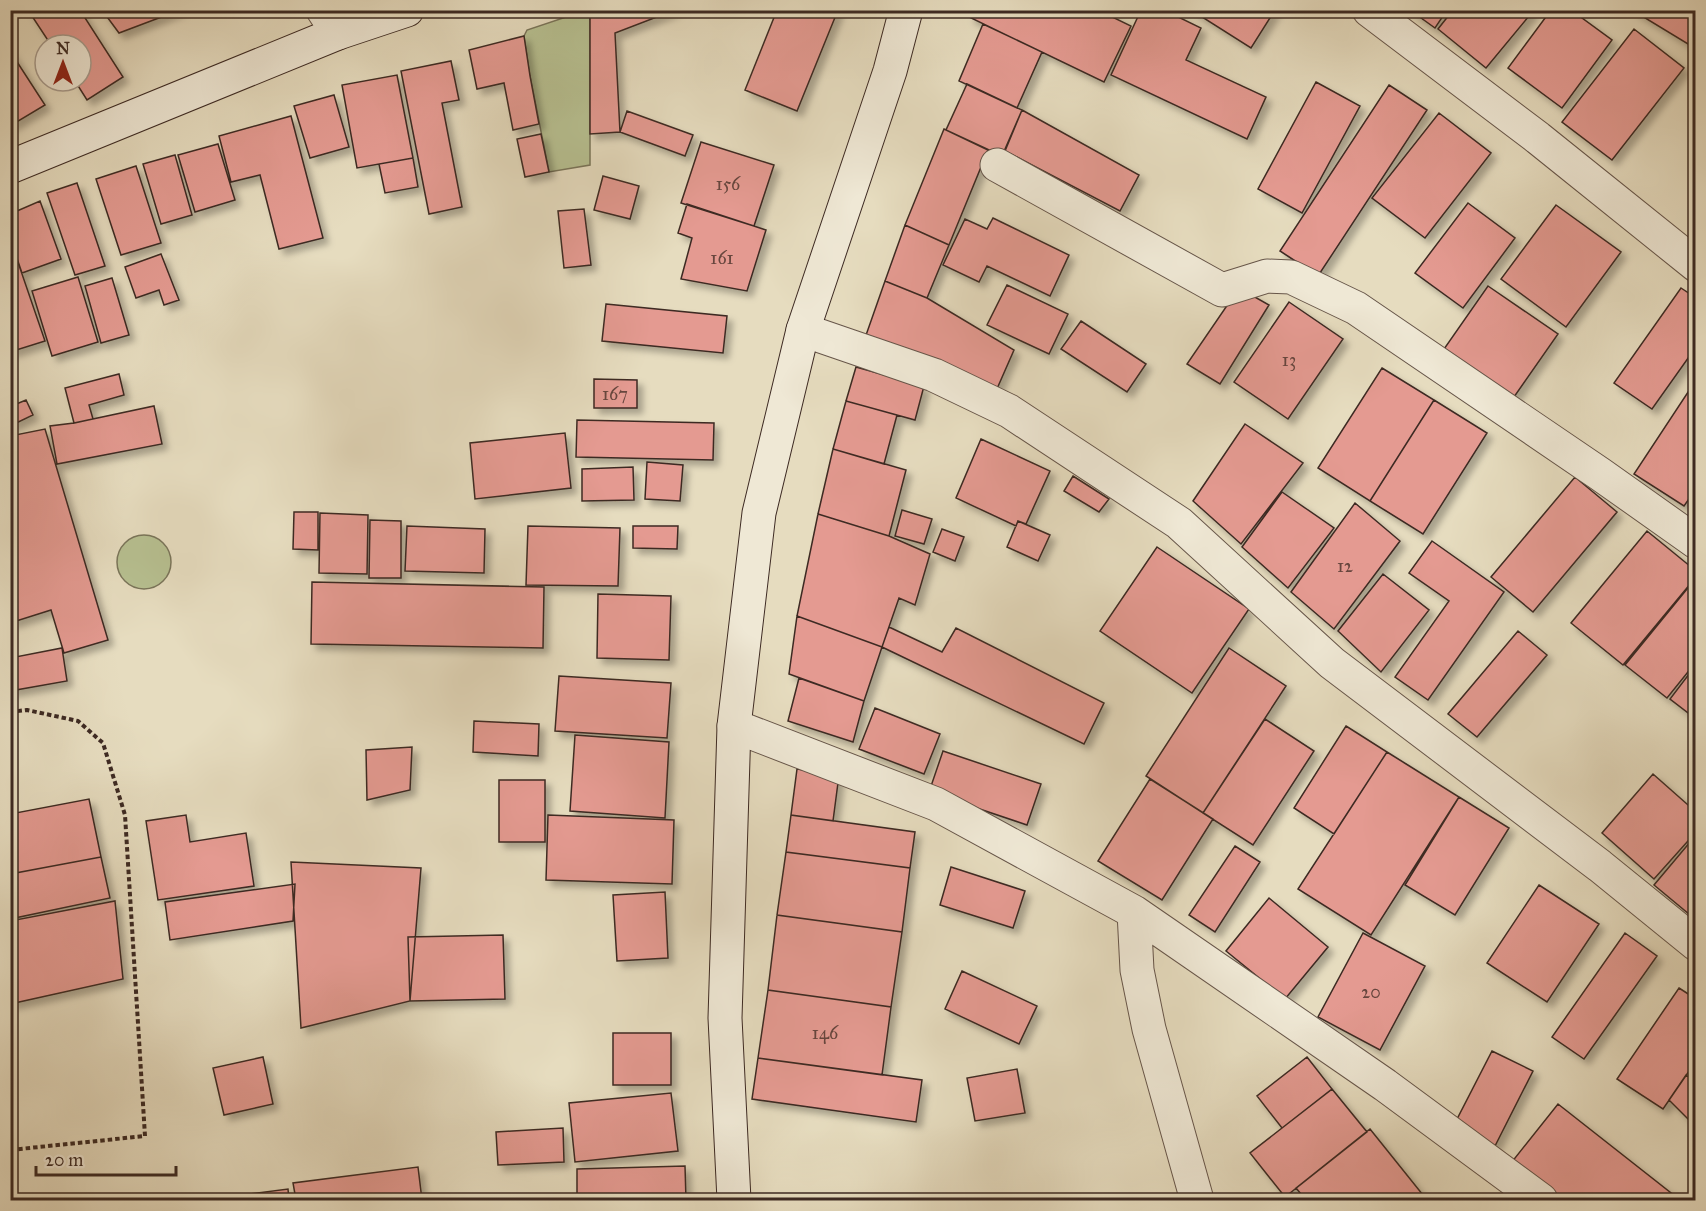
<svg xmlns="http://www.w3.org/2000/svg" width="1706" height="1211" viewBox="0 0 1706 1211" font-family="'IM FELL Great Primer',serif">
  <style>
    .green { fill: #b7c091; stroke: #7a755a; stroke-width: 1.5 }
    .building { fill: #e49a91; stroke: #3d2a23; stroke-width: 1.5; filter: url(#shadow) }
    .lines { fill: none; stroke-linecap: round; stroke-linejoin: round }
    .street-casing { stroke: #67564a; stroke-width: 35 }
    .secondary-casing { stroke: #3d2a23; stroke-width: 35 }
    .path { stroke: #3d2a23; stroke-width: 4; stroke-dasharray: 4.5 3; stroke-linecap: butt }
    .street { stroke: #efe8d5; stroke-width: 33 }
    .secondary { stroke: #efe8d5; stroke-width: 33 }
    .labels { text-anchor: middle; stroke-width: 4.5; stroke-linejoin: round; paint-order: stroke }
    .number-label { font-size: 18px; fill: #67463e }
  </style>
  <defs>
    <filter id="shadow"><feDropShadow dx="5.5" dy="5.5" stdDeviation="3" flood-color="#0004"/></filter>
  </defs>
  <rect width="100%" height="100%" fill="#e6dcbf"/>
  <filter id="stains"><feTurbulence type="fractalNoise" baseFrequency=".00333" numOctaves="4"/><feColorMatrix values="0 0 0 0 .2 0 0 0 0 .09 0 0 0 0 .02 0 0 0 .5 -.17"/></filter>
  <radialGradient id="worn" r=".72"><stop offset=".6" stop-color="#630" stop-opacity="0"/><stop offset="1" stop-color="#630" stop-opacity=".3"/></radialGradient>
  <!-- green -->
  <path class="green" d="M584,11H590V165L549,172L530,76L524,36L527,30Z
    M117 562a27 27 0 1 1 54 0a27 27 0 1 1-54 0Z"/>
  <!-- building -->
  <path class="building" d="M28,10H80L123,77L87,100L75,81H81V45H51Z
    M102,10H180L119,33Z
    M590,10H675L615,33L620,132L590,134Z
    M777,10H838L797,111L745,90Z
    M973,10H1098L1131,26L1104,82L969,17Z
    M1141,10H1164L1201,28L1186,60L1266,97L1247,139L1111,75Z
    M1191,10H1275L1251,48Z
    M1410,10H1447L1435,28Z
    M1453,10H1534L1486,68L1438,29Z
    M1551,10H1571L1612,40L1562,108L1508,68Z
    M1632,10H1696V32L1688,44Z
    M983,24L1042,52L1017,108L959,81Z
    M1634,29L1684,68L1612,160L1562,122Z
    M1696,32V49L1688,44Z
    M524,36L530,76L539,124L513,130L504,83L477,89L469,50Z
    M10,51L45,105L10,126Z
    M451,61L459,100L442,103L462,207L429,214L401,71Z
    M397,75L413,158L357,168L342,85Z
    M1316,82L1360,106L1302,213L1258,189Z
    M967,84L1022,110L1002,156L946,130Z
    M1389,85L1427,110L1318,276L1280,251Z
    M334,95L349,147L310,158L294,106Z
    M1022,110L1139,175L1120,211L1005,151Z
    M627,111L693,135L685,156L620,132Z
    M1439,113L1491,153L1425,238L1372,198Z
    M291,116L323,238L279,249L260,175L231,182L219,136Z
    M944,129L988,150L949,245L905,225Z
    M541,134L549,172L525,177L517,139Z
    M701,142L774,165L754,226L681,203Z
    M218,144L235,200L195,212L178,155Z
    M175,155L192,215L161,224L143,164Z
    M413,158L418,187L385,193L379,164Z
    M136,166L161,243L121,255L96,179Z
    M603,176L639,186L630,219L594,210Z
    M77,183L105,266L75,275L47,193Z
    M40,201L61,259L22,273L10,238V214Z
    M1468,203L1515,238L1463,308L1415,273Z
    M687,204L766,230L747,291L681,279L692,238L678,233Z
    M1556,205L1621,252L1566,327L1501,279Z
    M584,209L591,265L564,268L558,211Z
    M993,218L1069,255L1050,296L987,266L979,282L943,265L965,219L987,229Z
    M905,225L949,245L927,298L885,281Z
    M10,239L45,341L10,352Z
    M161,254L179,300L164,305L159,290L136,298L125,267Z
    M78,277L98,342L52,356L32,291Z
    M112,278L129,335L101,343L85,286Z
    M885,281L927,298L1014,350L996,391L865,338Z
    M1007,285L1068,314L1049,354L987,325Z
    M1488,286L1558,334L1514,397L1444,349Z
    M1239,288L1269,305L1220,384L1187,364Z
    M1681,288L1696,298V347L1652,409L1614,383Z
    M1289,302L1343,339L1288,419L1234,382Z
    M606,304L727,316L723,353L602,341Z
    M1081,321L1146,364L1127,392L1061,349Z
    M856,367L924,386L915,420L846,401Z
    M1382,368L1434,400L1370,501L1318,468Z
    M119,374L124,395L89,405L93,419L74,423L65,388Z
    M594,379L637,380V408H594Z
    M1696,380V489L1684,506L1634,474Z
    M10,397L14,405L26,400L33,415L10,426Z
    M1434,400L1487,433L1423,534L1370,501Z
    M846,401L897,415L884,464L833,449Z
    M154,406L162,444L57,464L50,426L74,423Z
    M577,420L714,423L713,460L576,457Z
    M1245,424L1303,463L1241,544L1193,501Z
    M45,429L108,640L64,653L51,610L10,623V436Z
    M565,433L571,488L475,499L470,443Z
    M981,439L1050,471L1026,524L1018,521L1016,526L956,498Z
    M833,449L906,470L889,536L818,514Z
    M647,462L683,465L680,501L645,499Z
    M633,467L634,500L582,501V469Z
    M1073,476L1109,499L1099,512L1064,491Z
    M1575,477L1617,512L1533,612L1491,577Z
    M1282,492L1334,528L1288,588L1242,547Z
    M1355,503L1400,541L1334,629L1291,592Z
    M902,510L932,519L924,544L895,536Z
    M294,512H318V550L293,549Z
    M320,513L368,515L367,574L319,573Z
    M818,514L889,536L930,554L915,605L899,598L882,647L797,616Z
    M370,520L401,521V578H369Z
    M1018,521L1050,535L1038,561L1007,547Z
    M407,526L485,529L484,573L405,571Z
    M528,526L620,528L618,586L526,585Z
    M633,526H678L677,549L633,548Z
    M942,529L964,537L955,561L933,552Z
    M1647,531L1696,571V577L1623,665L1571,623Z
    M1432,541L1504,592L1428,700L1395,677L1449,601L1409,573Z
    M1157,547L1249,609L1192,693L1100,631Z
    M1383,574L1429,610L1381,672L1338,631Z
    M1696,578V662L1667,698L1625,665Z
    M312,582L544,587L543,648L311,644Z
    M598,594L671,596L669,660L597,658Z
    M797,616L882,647L864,701L789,674Z
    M889,627L942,652L956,628L1104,703L1084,744L882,647Z
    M1518,631L1547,655L1477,737L1448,714Z
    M62,648L67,681L10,691V658Z
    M1229,648L1286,686L1203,813L1146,776Z
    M1696,665V719L1670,699Z
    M559,676L671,683L667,738L555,731Z
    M799,678L864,701L853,742L788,721Z
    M875,708L940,734L924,774L859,749Z
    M1265,719L1314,751L1253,845L1203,813Z
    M474,721L539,724L538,756L473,752Z
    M1346,726L1387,752L1334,834L1294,808Z
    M575,735L669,742L665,818L570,811Z
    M412,747L410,790L367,800L366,750Z
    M943,751L1041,784L1027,825L929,792Z
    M1387,752L1459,797L1371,935L1298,889Z
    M797,769L839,775L833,821L791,815Z
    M1653,774L1696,812V832L1654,879L1602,833Z
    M1150,779L1213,819L1162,900L1098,861Z
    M499,780H545V842H499Z
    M1459,797L1509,828L1455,915L1405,885Z
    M89,799L101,857L10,874V814Z
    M186,815L190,842L246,833L254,886L158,900L146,821Z
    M548,815L674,820L672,884L546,880Z
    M791,815L915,832L910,868L786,852Z
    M1696,835V919H1695L1654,885Z
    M1235,846L1260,862L1215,932L1189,915Z
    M786,852L910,868L902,932L777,915Z
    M101,857L110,898L10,919V874Z
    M291,862L421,868L410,1001L301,1028Z
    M951,867L1025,891L1013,928L940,905Z
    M295,884L293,921L170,940L165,902Z
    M1539,885L1599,924L1547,1002L1487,963Z
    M665,892L668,958L617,961L613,895Z
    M1269,898L1328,947L1285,999L1226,951Z
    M115,901L123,979L10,1004V921Z
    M777,915L902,932L891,1007L768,990Z
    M1363,933L1425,966L1380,1050L1318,1017Z
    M1625,933L1657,956L1584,1059L1552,1037Z
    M503,935L505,999L410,1001L408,937Z
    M962,971L1037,1006L1019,1044L945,1009Z
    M1679,988L1696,999V1061L1663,1109L1617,1079Z
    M768,990L891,1007L882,1075L758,1058Z
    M613,1033H671V1085H613Z
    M1492,1051L1533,1071L1495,1146L1454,1125Z
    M263,1057L273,1104L224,1115L213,1068Z
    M1307,1057L1332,1089L1282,1128L1257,1096Z
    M758,1058L922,1080L916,1122L752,1099Z
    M1017,1069L1025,1113L975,1121L967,1078Z
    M1686,1075L1696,1082V1127L1669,1100Z
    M1332,1089L1367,1132L1285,1197L1250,1153Z
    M671,1093L678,1151L575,1162L569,1103Z
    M1558,1104L1680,1200H1559L1511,1163Z
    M563,1128L564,1162L498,1165L496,1132Z
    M1370,1129L1427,1200H1306L1296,1188Z
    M685,1166L686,1200H577V1169Z
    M418,1167L422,1200H296L293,1183Z
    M288,1189L289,1200H204Z
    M566,1199V1200H488Z"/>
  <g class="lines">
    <defs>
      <path id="street" d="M323,10L338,33
        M1369,10L1538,138L1696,265
        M997,165L1222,290L1267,276L1291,277L1356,308L1600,474L1696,542
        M803,330L934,375L1009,411L1179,523L1332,663L1600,866L1696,944
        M734,726L936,804L1134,912
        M1197,1200L1149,1029L1137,970L1134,912L1385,1085L1541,1200"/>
      <path id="secondary" d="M10,167L338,33L407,10
        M734,1200L725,1018L734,726L759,513L803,330L890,71L906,10"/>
    </defs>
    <!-- street casing -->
    <use href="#street" class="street-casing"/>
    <!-- secondary casing -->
    <use href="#secondary" class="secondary-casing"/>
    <!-- path -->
    <path class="path" d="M10,712L27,710L78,721L103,743L125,815L145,1136L10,1150"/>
    <!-- street -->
    <use href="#street" class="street"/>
    <!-- secondary -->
    <use href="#secondary" class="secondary"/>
  </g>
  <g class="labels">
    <!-- number labels -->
    <g class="number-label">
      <text x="728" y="190">156</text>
      <text x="722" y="264">161</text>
      <text x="1289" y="366">13</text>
      <text x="615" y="400">167</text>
      <text x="1345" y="572">12</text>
      <text x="1371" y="998">20</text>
      <text x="825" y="1039">146</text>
    </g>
  </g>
  <!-- margin -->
  <rect width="1706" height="1211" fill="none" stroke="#e6dcbf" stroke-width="36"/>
  <rect x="12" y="12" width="1682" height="1187" fill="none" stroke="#3d2a23" stroke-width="3"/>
  <rect x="18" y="18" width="1670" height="1175" fill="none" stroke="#3d2a23" stroke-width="1.5"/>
  <!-- north arrow -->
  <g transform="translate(63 63)"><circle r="28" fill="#efe8d5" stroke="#a89c8e" stroke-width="1.5"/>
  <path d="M0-4.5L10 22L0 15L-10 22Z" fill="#8f2418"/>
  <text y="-9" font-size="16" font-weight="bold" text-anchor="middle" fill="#3d2a23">N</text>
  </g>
  <!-- scale -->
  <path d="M36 1166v9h140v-9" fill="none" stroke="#3d2a23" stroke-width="3"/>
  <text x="45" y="1166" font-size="18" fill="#3d2a23" stroke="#efe8d5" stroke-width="4.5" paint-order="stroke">20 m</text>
  <rect width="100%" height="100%" filter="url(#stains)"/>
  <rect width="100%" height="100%" fill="url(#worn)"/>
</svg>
